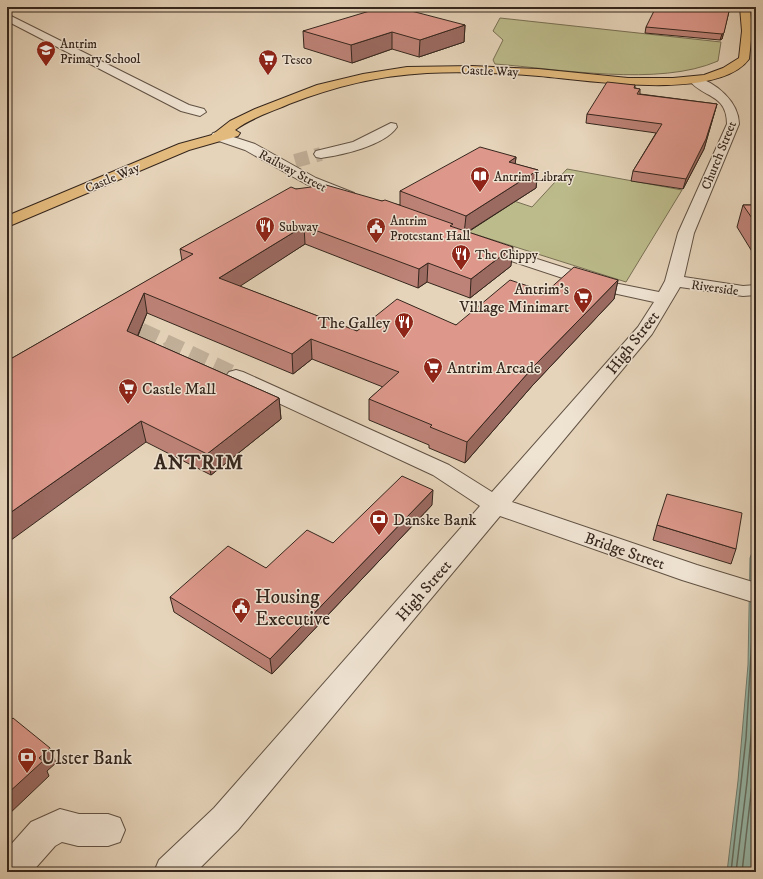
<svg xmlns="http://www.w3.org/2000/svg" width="763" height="879" viewBox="0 0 763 879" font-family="'IM FELL DW Pica',serif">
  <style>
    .green { fill: #bcbb8b; stroke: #787054 }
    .water { fill: #97b9ab; stroke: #707e72 }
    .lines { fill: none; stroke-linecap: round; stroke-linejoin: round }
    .shore { stroke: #667064; stroke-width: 1.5 }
    .minor-tunnel-far1 { stroke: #c3b19b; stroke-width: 14; stroke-dasharray: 14 7; stroke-linecap: butt }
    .minor-tunnel { stroke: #c3b19b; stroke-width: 18; stroke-dasharray: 18 9; stroke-linecap: butt }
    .minor-casing { stroke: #615244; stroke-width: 2 }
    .major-casing { stroke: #35261d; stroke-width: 2 }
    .minor { fill: #efe3d2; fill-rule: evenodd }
    .major { fill: #e3ba7d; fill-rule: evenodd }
    .wall { fill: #be8378; stroke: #35261d }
    .shaded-wall { fill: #9b6a61; stroke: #35261d }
    .building { fill: #dd988b; stroke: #35261d }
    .labels { text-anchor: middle; stroke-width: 3; stroke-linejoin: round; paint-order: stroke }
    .far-poi-label { font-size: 13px; fill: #35261d; stroke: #efe3d2; text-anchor: start }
    .far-street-label { font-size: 13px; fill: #35261d; stroke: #efe3d2 }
    .poi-label { font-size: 16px; fill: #35261d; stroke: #efe3d2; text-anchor: start }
    .street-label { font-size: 16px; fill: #35261d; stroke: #efe3d2 }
    .near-poi-label { font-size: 19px; fill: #35261d; stroke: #efe3d2; text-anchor: start }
    .district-label { font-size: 20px; font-weight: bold; letter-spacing: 1px; fill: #35261d; stroke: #efe3d2 }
  </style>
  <rect width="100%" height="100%" fill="#e6d4ba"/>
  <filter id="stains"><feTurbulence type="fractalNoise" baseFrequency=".005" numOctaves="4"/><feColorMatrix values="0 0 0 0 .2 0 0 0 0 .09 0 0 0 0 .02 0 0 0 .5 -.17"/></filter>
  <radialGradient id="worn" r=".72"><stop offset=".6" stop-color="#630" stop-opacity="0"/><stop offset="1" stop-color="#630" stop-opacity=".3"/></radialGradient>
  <!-- green -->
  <path class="green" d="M500,18L721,42L718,61C659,87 560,69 495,64L493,60L503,40L493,31Z
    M567,169L682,190L626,282L468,232L514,201L532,207Z"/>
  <!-- water -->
  <path class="water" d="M756,542V872H727L738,781L748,665L750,558Z"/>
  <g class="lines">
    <!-- shore -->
    <path class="shore" d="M731,872L746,738L754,603
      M736,872L747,782L756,681
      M742,872L756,750"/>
    <!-- minor-tunnel-far1 -->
    <path class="minor-tunnel-far1" d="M295,161L321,154"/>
    <!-- minor-tunnel -->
    <path class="minor-tunnel" d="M116,320L236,376
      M145,366L174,347"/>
    <defs>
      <path id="minor" d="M7,14L189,105L204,109L206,112L200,116L181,111L7,21Z
        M695,77C716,82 739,102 739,124L694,233L684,277L743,286L756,285V295L743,296L680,287L652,334L512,502L697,565L756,583V603L682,580L500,516L238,830L196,872H154L159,860L214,808L480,506L433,475L229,380L226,376L229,372L236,370L243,372L449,465L492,492L638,327L654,302L599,290L478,250L476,247L478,244L484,242L609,282L659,292L665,281L678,233L727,124C727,93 702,98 689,80Z
        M391,123L396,124L397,127C384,146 342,155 321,158L316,157L314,154L316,151L353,142Z
        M218,132L255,144L316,178L354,193L356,196L354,199L349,200L306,184L245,150L213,139L211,136L213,133Z
        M60,809L79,814H108L120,818L125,830L120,842L108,846H78L62,842L55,846L32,872H7V849L31,822Z"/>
      <path id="major" d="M740,7H750L752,31L749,59C718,102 586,80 539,76C502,73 464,71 427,73C376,76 337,86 289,104C271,112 251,118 235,130L240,133L238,136L189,150L7,227V216L179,144L212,135L230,121L255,109L317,85L363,74L407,67L472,66L538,69L628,78H673L704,75L723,68L739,58L742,31Z"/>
    </defs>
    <!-- minor casing -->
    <use href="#minor" class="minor-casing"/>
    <!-- major casing -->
    <use href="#major" class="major-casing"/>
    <!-- minor -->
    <use href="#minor" class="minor"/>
    <!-- major -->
    <use href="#major" class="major"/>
  </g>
  <!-- wall -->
  <path class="wall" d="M730,7L722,39L720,40L645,33L646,27Z
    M465,25L464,42L419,57L392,49L352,63L304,48L303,31Z
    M635,85V88L640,89V94L717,104L704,149L683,189L631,181L633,171L656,133L586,123L587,114Z
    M516,157L515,164L538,170L536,188L468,232L511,266L470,298L427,282L418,288L305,244L239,286L357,331L456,325L546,292L618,280L614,299L532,386L465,463L429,448V445L369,420V399L383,387L312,359L293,374L147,313L138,336L279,398L281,419L211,475L146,442L7,361L182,261L180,249L296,189L382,201L400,205V191Z
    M743,205H756V258L737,227Z
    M432,505L272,674L174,612L170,597L266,568L333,543Z
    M657,525L736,549L731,564L653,540Z"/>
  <!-- shaded-wall -->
  <path class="shaded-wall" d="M730,7L722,39L720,40L722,34Z
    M465,25L464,42L419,57L420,40Z
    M392,32V49L352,63L351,45Z
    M717,104L704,149L683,189L686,179Z
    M516,157L514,174L509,162Z
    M538,170L536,188L464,234L466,216Z
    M304,226L305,244L222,298L219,278Z
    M513,247L511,266L470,298L471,279Z
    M428,263L427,282L418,288L419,269Z
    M618,280L614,299L532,386L465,463L467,442L535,365Z
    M144,293L147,313L131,351L127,331Z
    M311,339L312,359L293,374L292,354Z
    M279,398L281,419L211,475L207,454Z
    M141,421L146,442L7,543V515Z
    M433,490L432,505L272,674L270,659Z
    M50,748L56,763L47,771L49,776L7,816V794L39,758Z"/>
  <!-- building -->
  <path class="building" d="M383,7H396L465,25L420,40L392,32L351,45L303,31Z
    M656,7H730L724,33L722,34L646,27Z
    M607,82L635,85L634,88L640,89L637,94L717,104L706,139L686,179L633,171L662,124L587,114Z
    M480,147L516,157L509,162L538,170L466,216L400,191Z
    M326,185L382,201L385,200L453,224L450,226L513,247L471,279L428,263L419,269L304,226L219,278L357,331L397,299L456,325L510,280L546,292L574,267L618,280L535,365L467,442L430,427L432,425L369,399L399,372L311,339L292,354L144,293L127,331L279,398L207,454L141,421L7,515V361L193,254L180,249L291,187L296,189Z
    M743,205H756V224Z
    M402,476L433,490L270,659L170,597L228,546L266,568L307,530L333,543Z
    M667,494L742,513L736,549L657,525Z
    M13,718L50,748L39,758L43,761L7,794V724Z"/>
  <!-- icons -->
  <defs>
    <symbol id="school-pin" viewBox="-11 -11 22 30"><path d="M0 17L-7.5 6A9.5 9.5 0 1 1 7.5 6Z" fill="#8f2418" stroke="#efe3d2"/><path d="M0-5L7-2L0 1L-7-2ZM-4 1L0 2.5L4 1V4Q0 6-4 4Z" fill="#fff"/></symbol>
    <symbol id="supermarket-pin" viewBox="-11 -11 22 30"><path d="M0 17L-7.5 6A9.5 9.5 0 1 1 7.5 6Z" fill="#8f2418" stroke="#efe3d2"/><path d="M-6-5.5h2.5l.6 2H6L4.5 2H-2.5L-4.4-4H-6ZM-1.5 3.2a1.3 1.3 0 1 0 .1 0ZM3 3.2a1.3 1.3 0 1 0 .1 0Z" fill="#fff"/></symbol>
    <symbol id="library-pin" viewBox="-11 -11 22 30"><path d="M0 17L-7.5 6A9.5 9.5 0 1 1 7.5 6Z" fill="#8f2418" stroke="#efe3d2"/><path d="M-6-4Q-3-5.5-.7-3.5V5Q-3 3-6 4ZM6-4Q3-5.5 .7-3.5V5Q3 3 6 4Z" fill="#fff"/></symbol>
    <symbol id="restaurant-pin" viewBox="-11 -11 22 30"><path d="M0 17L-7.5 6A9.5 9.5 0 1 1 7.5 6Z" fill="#8f2418" stroke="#efe3d2"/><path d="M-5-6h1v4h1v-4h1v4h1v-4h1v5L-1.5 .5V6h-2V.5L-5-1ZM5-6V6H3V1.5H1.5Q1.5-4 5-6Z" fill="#fff"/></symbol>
    <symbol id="civic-pin" viewBox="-11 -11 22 30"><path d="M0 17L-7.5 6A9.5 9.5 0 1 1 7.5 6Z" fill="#8f2418" stroke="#efe3d2"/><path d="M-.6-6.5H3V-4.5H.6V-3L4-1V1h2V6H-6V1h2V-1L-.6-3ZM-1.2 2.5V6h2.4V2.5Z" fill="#fff"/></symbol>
    <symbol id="bank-pin" viewBox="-11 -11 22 30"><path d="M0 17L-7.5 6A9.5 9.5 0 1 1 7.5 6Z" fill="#8f2418" stroke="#efe3d2"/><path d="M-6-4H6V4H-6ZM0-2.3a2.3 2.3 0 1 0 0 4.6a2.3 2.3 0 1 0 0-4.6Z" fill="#fff"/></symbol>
  </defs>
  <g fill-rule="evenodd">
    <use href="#school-pin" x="35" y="39" width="22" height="30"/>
    <use href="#supermarket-pin" x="257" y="48" width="22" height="30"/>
    <use href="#library-pin" x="469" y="165" width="22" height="30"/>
    <use href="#restaurant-pin" x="254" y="215" width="22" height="30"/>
    <use href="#civic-pin" x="365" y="216" width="22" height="30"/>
    <use href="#restaurant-pin" x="450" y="243" width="22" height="30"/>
    <use href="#supermarket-pin" x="572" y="286" width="22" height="30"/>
    <use href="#restaurant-pin" x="393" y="311" width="22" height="30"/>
    <use href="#supermarket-pin" x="422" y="356" width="22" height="30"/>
    <use href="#supermarket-pin" x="117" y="377" width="22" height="30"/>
    <use href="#bank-pin" x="368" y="508" width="22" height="30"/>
    <use href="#civic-pin" x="230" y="596" width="22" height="30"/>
    <use href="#bank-pin" x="16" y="746" width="22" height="30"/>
  </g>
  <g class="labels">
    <!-- far-poi labels -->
    <g class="far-poi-label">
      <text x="60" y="48">Antrim<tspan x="60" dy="15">Primary School</tspan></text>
      <text x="282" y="64">Tesco</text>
      <text x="494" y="181">Antrim Library</text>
      <text x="390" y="225">Antrim<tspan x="390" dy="15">Protestant Hall</tspan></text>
      <text x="279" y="231">Subway</text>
      <text x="475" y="259">The Chippy</text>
    </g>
    <!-- far-street labels -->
    <g class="far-street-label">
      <text transform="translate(490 70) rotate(2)" y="5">Castle Way</text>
      <text transform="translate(718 155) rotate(-68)" y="5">Church Street</text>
      <text transform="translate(293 170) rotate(28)" y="5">Railway Street</text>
      <text transform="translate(112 177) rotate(-23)" y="5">Castle Way</text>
      <text transform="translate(715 287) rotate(8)" y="5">Riverside</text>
    </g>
    <!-- poi labels -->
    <g class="poi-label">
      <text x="569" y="294" text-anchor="end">Antrim’s<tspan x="569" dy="18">Village Minimart</tspan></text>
      <text x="390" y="328" text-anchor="end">The Galley</text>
      <text x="447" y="373">Antrim Arcade</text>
      <text x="142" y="394">Castle Mall</text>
      <text x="393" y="525">Danske Bank</text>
    </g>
    <!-- street labels -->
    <g class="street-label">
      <text transform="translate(632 342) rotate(-52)" y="6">High Street</text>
      <text transform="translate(625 550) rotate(19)" y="6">Bridge Street</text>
      <text transform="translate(423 590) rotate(-49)" y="6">High Street</text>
    </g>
    <!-- near-poi labels -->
    <g class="near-poi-label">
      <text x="255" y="603">Housing<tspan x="255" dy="22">Executive</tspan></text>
      <text x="41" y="764">Ulster Bank</text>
    </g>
    <!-- district labels -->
    <g class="district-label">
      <text x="199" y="469">ANTRIM</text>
    </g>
  </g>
  <!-- margin -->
  <rect width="763" height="879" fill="none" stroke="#e6d4ba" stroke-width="24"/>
  <rect x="8" y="8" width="747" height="863" fill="none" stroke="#35261d" stroke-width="2"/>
  <rect x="12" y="12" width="739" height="855" fill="none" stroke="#35261d"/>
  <rect width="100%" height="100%" filter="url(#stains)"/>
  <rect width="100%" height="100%" fill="url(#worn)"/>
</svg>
